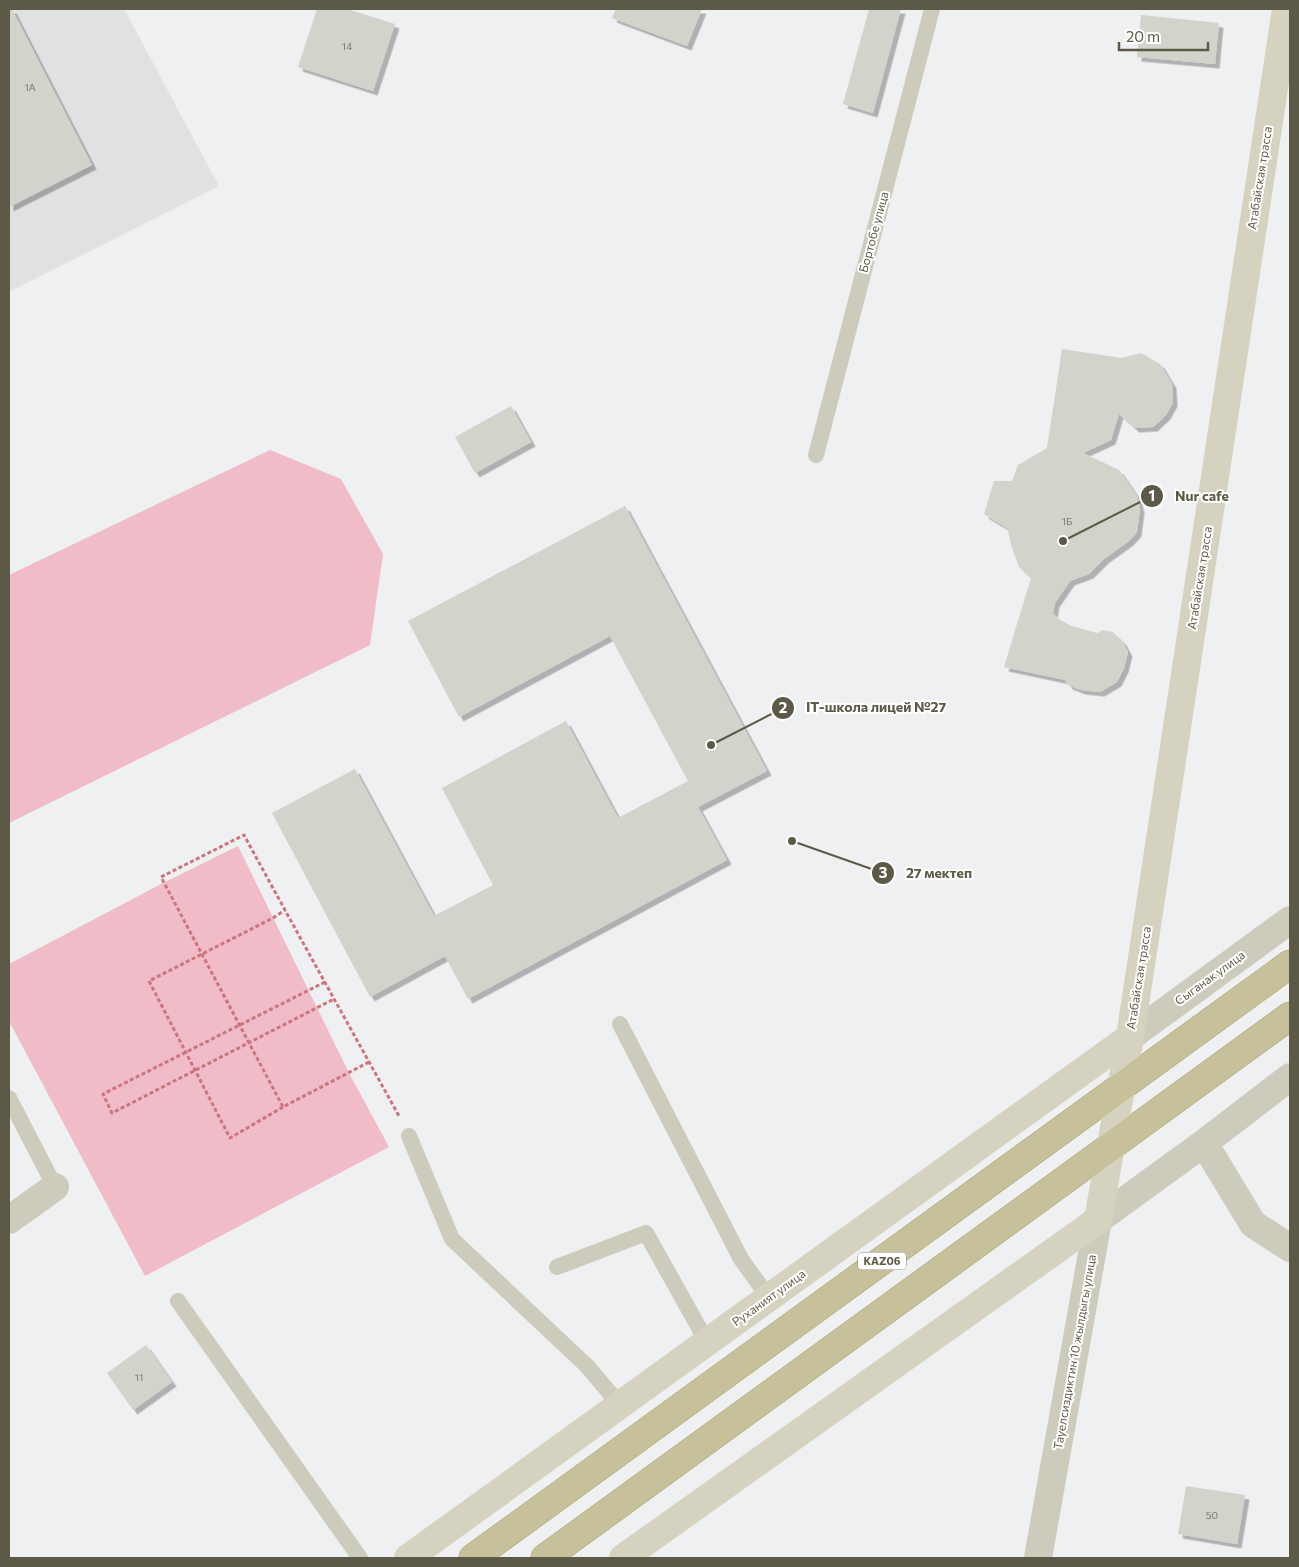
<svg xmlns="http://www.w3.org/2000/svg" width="1299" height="1567" viewBox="0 0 1299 1567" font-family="Commissioner,sans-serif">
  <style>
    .education { fill: #e0e1e2 }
    .grass { fill: #efbcc7 }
    .building { fill: #d2d3ca; filter: url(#shadow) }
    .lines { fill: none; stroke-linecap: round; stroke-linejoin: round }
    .trunk-casing { stroke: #a9a471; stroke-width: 29 }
    .path { stroke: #cd747d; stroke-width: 3; stroke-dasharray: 4 2.5; stroke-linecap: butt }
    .service { stroke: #cdcbbc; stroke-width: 16 }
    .minor { stroke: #cdcbbc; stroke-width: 28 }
    .secondary { stroke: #d5d3bf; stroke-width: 28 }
    .trunk { stroke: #c6c19a; stroke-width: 28 }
    .labels { text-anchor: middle; stroke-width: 4; stroke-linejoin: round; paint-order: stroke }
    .number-label { font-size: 10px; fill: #7a7867 }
    .shield { fill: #fff; stroke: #8d8b7e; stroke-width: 1 }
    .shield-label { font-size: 11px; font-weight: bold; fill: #5c5946 }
    .street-label { font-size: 12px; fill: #5c5946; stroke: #fff }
    .leader { fill: none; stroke: #5c5946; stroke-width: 2 }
    .callout-dot { fill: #5c5946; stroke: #fff; stroke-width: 2 }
    .mark-label { font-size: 15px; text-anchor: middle; font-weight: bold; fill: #fff }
    .callout-label { font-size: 14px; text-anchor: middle; font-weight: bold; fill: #5c5946; stroke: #fff; stroke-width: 4; stroke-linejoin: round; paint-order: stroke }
  </style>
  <defs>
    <filter id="shadow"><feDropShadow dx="4.5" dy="4.5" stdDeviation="0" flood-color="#0004"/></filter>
  </defs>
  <rect width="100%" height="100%" fill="#eef0f1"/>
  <!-- education -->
  <path class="education" d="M9,9H124L219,186L9,292Z"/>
  <!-- grass -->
  <path class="grass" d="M270,450L341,479L383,554L370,645L9,823V575Z
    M238,846L349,1073L389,1147L145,1276L9,1021V964L165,882Z"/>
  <!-- building -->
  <path class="building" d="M9,9H12L92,165L9,207Z
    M317,9H347L395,24L373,91L298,67Z
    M616,9H702L687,46L612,18Z
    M869,9H901L873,113L843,104Z
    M1141,15L1219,23L1215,64L1137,57Z
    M1062,349L1122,358L1141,353L1160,364L1172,384L1173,402L1166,415L1153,427L1135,428L1119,414L1111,440L1083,453L1119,470L1137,496L1140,509L1137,532L1129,541L1104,559L1089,574L1070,581L1055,603L1053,614L1059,619L1071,626L1097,633L1103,630L1113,632L1122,641L1128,652L1124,668L1117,682L1100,692L1081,690L1068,685L1065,680L1004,667L1031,578L1019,567L1013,551L1007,528L984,514L994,481H1012L1018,465L1047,448Z
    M511,406L531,442L475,473L455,437Z
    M625,506L767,771L698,807L727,860L468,999L445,956L370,997L272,813L355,769L434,916L493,885L442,788L566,721L618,818L688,781L610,636L459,717L408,621Z
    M146,1345L172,1382L133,1410L107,1373Z
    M1186,1486L1245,1495L1237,1544L1178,1534Z"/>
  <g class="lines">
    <defs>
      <path id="trunk" d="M473,1558L1290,964
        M545,1558L1290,1016"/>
    </defs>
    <!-- trunk casing -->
    <use href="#trunk" class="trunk-casing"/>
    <!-- path -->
    <path class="path" d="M325,982L103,1094L112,1113L334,999
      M369,1062L283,1107L161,877L244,835C295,929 347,1022 399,1116
      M283,1107L230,1138L149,981L273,918L285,910"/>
    <!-- service -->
    <path class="service" d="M816,455L932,9
      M620,1024L741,1259L769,1298
      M9,1098L55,1187
      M409,1136L452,1239L587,1366L620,1405
      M557,1267L646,1233L707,1342
      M178,1301L360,1558"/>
    <!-- minor -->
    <path class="minor" d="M1130,1037L1290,920
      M1204,1143L1253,1224L1290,1248
      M9,1220L55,1187
      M1038,1558L1098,1220L1204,1143L1290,1077"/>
    <!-- secondary -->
    <path class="secondary" d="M408,1558L1130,1037
      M623,1558L1098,1220L1130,1037L1286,9"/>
    <!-- trunk -->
    <use href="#trunk" class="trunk"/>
  </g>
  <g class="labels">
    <!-- number labels -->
    <g class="number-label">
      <text x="347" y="50">14</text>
      <text x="30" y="91">1А</text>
      <text x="1067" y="525">1Б</text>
      <text x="139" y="1381">11</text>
      <text x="1212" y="1519">50</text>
    </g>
    <!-- shield labels -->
    <rect class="shield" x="858" y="1252.5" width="48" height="17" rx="4"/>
    <g class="shield-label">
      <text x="882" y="1265">KАZ06</text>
    </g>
    <!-- street labels -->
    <g class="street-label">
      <text transform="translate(1260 178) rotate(-81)" y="4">Атабайская трасса</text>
      <text transform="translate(874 232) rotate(-75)" y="4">Бортобе улица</text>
      <text transform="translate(1200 578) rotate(-81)" y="4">Атабайская трасса</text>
      <text transform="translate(1139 978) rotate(-81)" y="4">Атабайская трасса</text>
      <text transform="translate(1210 978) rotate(-36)" y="4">Сыганак улица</text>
      <text transform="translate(769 1298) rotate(-36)" y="4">Руханият улица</text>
      <text transform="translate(1075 1352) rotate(-80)" y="4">Тауелсиздиктин 10 жылдыгы улица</text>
    </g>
  </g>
  <!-- callouts -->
  <path class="leader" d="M1063 541L1152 496M711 745L783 708M792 841L883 873"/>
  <g class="callout-dot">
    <circle cx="1063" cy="541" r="5"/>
    <circle cx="711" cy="745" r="5"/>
    <circle cx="792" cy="841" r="5"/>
    <circle cx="1152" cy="496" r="12"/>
    <circle cx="783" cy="708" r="12"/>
    <circle cx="883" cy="873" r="12"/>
  </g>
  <g class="mark-label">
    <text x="1152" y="501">1</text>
    <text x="783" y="713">2</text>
    <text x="883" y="878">3</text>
  </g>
  <g class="callout-label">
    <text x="1202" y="501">Nur cafe</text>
    <text x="876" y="712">IT-школа лицей №27</text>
    <text x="939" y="878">27 мектеп</text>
  </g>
  <!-- border -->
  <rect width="1299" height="1567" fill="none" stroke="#5c5946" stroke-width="20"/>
  <!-- scale -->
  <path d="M1119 42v8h89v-8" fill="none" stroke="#5c5946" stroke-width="2.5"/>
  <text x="1126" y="42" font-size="15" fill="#5c5946" stroke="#ffffff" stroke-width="4" paint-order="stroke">20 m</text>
</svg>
